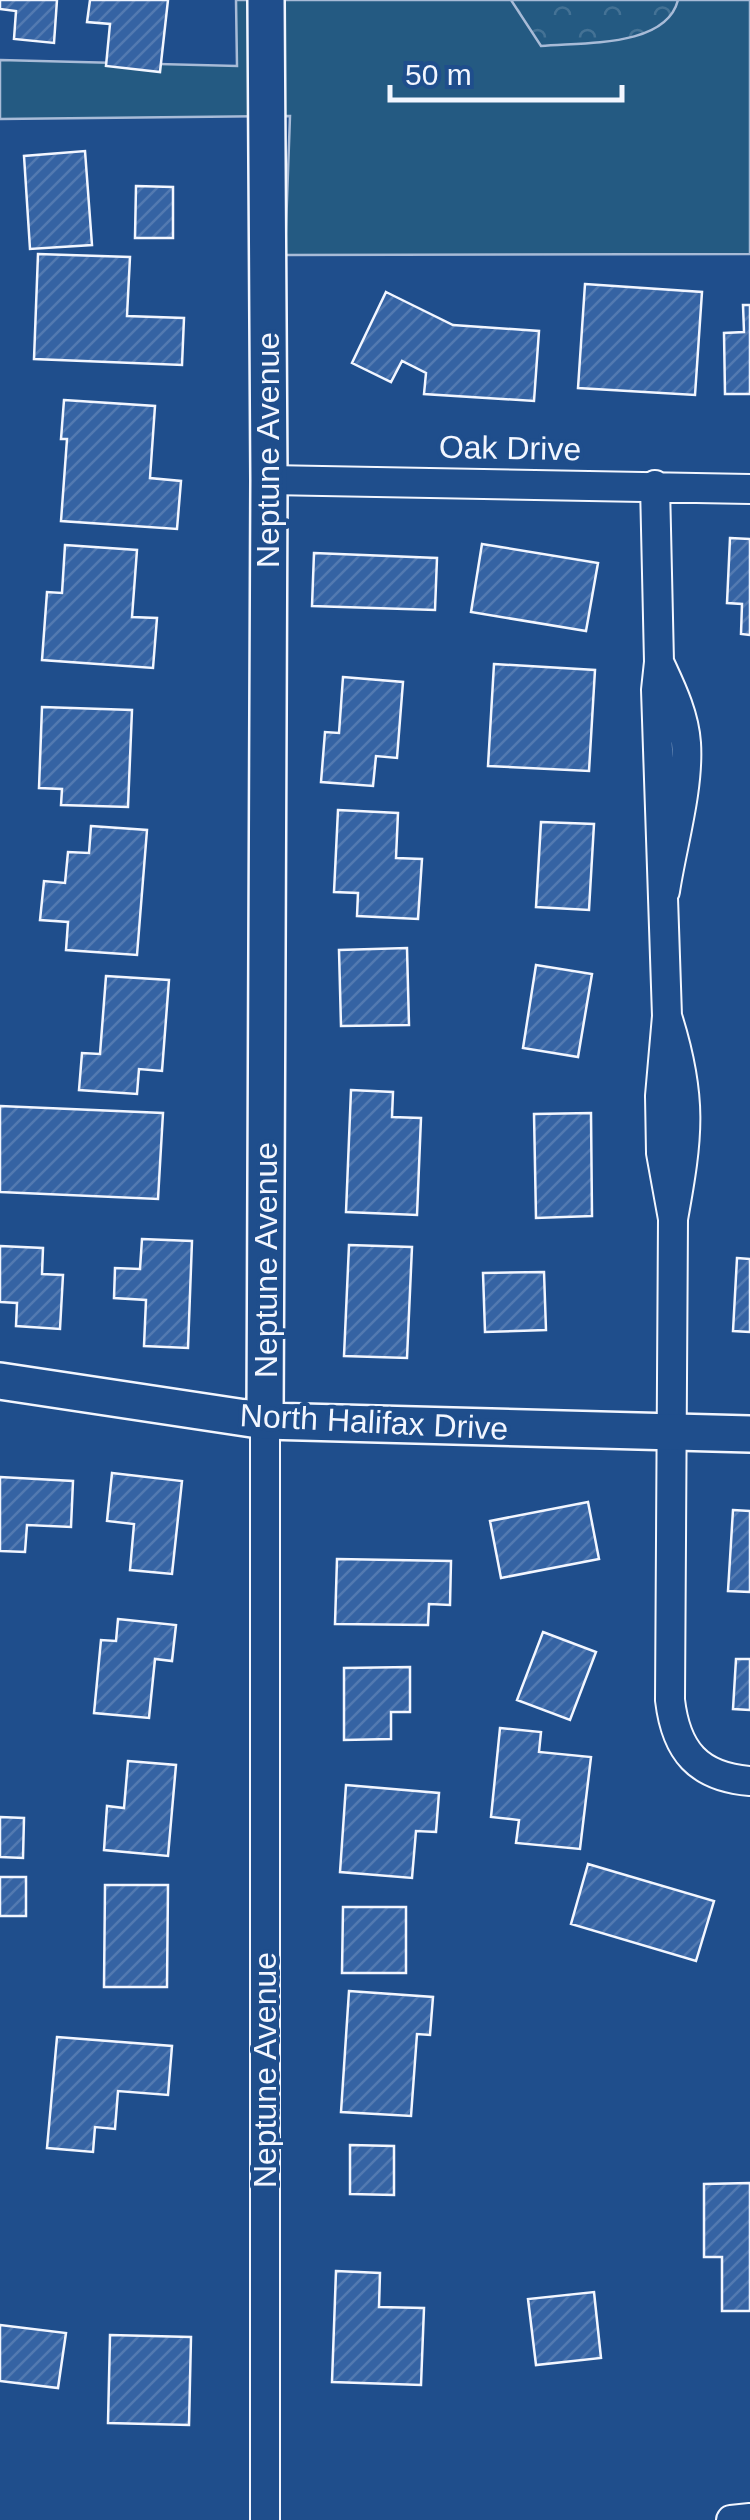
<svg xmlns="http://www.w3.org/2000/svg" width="750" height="2520" viewBox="0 0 750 2520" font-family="Helvetica,sans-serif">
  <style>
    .grass { fill: #245a82; stroke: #a8bbd7; stroke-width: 2.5 }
    .forest { fill: url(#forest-crowns); stroke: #a8bbd7; stroke-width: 2.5 }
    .building { fill: url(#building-hatch); stroke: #f2f6ff; stroke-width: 2.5 }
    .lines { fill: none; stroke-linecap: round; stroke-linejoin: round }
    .minor-casing { stroke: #f2f6ff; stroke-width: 32 }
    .tertiary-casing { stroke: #f2f6ff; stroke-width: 40 }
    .minor { stroke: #1f4e8c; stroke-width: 28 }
    .tertiary { stroke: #1f4e8c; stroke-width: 35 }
    .labels { text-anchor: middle; stroke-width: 8; stroke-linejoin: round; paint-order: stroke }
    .street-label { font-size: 32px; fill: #f2f6ff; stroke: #1f4e8c }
  </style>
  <defs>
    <pattern id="forest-crowns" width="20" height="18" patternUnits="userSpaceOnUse" patternTransform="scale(2.5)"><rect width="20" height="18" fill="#245a82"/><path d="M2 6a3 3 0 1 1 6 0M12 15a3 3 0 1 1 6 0" fill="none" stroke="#447295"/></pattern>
    <pattern id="building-hatch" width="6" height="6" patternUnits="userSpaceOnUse" patternTransform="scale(2.5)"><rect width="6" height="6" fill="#3563a3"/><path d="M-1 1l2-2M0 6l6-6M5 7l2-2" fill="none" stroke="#537ab1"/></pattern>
  </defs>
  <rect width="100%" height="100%" fill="#1f4e8c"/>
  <!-- grass -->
  <path class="grass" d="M236,0H750V254L285,255L290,116L0,119V60L237,66Z"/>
  <!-- forest -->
  <path class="forest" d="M511,0H678C666,48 582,42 541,46Z"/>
  <!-- building -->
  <path class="building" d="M0,0H57L54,43L14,39L16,11L0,9Z
    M90,0H168L160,72L106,66L110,24L87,22Z
    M85,151L92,245L30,249L24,156Z
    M136,186L173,187V238H135Z
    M38,254L130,257L127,316L184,318L182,365L34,359Z
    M585,284L702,292L695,395L578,388Z
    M386,292L453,325L539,331L534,401L424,394L426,373L402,361L391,382L352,363Z
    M743,305H750V394H725L724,333L744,332Z
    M64,400L155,406L150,478L181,481L177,529L61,521L67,439H61Z
    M730,538L750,539V635L741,634L742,604L727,603Z
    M482,544L598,563L586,631L471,612Z
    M65,545L137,550L132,617L157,618L153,668L42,660L47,592L62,593Z
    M314,553L437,558L435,610L312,606Z
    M494,664L595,670L589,771L488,766Z
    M343,677L403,682L397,758L376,756L373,786L321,782L325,732L339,733Z
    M42,707L132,710L128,807L61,805L62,789L39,788Z
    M338,810L398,813L396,858L422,859L418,919L357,916L358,893L334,892Z
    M541,822L594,824L589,910L536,907Z
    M91,826L147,830L137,955L66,950L68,922L40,920L44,881L65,883L68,852L89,853Z
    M407,948L409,1025L341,1026L339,950Z
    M536,965L592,974L578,1057L523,1048Z
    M106,976L169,980L162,1071L139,1069L137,1094L79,1090L82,1053L100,1054Z
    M351,1090L393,1092L392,1117L421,1118L417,1215L346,1212Z
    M0,1106L163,1113L158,1199L0,1192Z
    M591,1113L592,1216L536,1218L534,1114Z
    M142,1239L192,1241L188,1348L144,1346L146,1300L114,1298L115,1268L140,1269Z
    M349,1245L412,1247L407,1358L344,1356Z
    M0,1246L43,1248L42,1274L63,1275L60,1329L16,1326L17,1303L0,1302Z
    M737,1258L750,1259V1332L733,1331Z
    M544,1272L546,1330L485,1332L483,1273Z
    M112,1473L182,1481L172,1574L130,1570L134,1524L107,1521Z
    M0,1477L73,1481L71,1527L27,1525L25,1552L0,1551Z
    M588,1502L599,1559L501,1578L490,1521Z
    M733,1510L750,1511V1592L728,1591Z
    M337,1559L451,1561L450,1605L429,1604L428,1625L335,1624Z
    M118,1619L176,1625L172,1661L155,1659L149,1718L94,1713L101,1640L116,1641Z
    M543,1632L596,1652L570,1720L517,1700Z
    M736,1659H750V1710L733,1709Z
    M410,1667V1712H391V1739L344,1740V1668Z
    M500,1728L541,1732L539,1752L591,1757L580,1849L516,1843L519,1820L491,1817Z
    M128,1761L176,1765L168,1856L104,1850L107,1806L124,1808Z
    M346,1785L439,1793L436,1832L416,1831L412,1878L340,1872Z
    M0,1817L24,1818L23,1858L0,1857Z
    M588,1864L714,1901L696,1961L571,1924Z
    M0,1877H26V1916H0Z
    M105,1885H168L167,1987H104Z
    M343,1907H406V1973H342Z
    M349,1991L433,1997L430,2035L417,2034L411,2116L341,2112Z
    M57,2037L172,2046L168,2095L118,2091L115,2129L95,2127L93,2152L47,2148Z
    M350,2145L394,2146V2195L350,2194Z
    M750,2183V2311H722V2257H704V2184Z
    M336,2271L380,2273L379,2307L424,2308L421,2385L332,2382Z
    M594,2292L601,2358L536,2365L528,2299Z
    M0,2325L66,2333L58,2388L0,2381Z
    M110,2335L191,2337L189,2425L108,2423Z"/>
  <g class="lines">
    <defs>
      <path id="minor" d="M269,480L750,489
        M655,485L659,662
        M665,891C672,845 689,789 686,743C684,714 671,688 659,662L656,690L667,1016L660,1096L661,1153L673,1219C688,1136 693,1098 667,1016
        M673,1219L670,1700C676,1751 698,1777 750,1781
        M265,2520V1421
        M731,2520L750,2518"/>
      <path id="tertiary" d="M0,1381L265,1421L750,1434
        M265,1421L269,480L266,0"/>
    </defs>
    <!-- minor casing -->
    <use href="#minor" class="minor-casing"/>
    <!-- tertiary casing -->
    <use href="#tertiary" class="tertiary-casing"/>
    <!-- minor -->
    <use href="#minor" class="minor"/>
    <!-- tertiary -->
    <use href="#tertiary" class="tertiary"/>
  </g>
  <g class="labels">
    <!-- street labels -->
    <g class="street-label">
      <text transform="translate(510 448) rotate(1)" y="11">Oak Drive</text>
      <text transform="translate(268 450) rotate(-90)" y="11">Neptune Avenue</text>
      <text transform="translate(266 1260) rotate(-90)" y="11">Neptune Avenue</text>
      <text transform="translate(374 1422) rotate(3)" y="11">North Halifax Drive</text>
      <text transform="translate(265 2070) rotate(-90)" y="11">Neptune Avenue</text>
    </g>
  </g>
  <!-- scale -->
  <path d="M390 85v15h232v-15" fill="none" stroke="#f2f6ff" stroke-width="5"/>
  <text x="405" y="85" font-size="30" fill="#f2f6ff" stroke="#1f4e8c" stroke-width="8" paint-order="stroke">50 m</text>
</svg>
